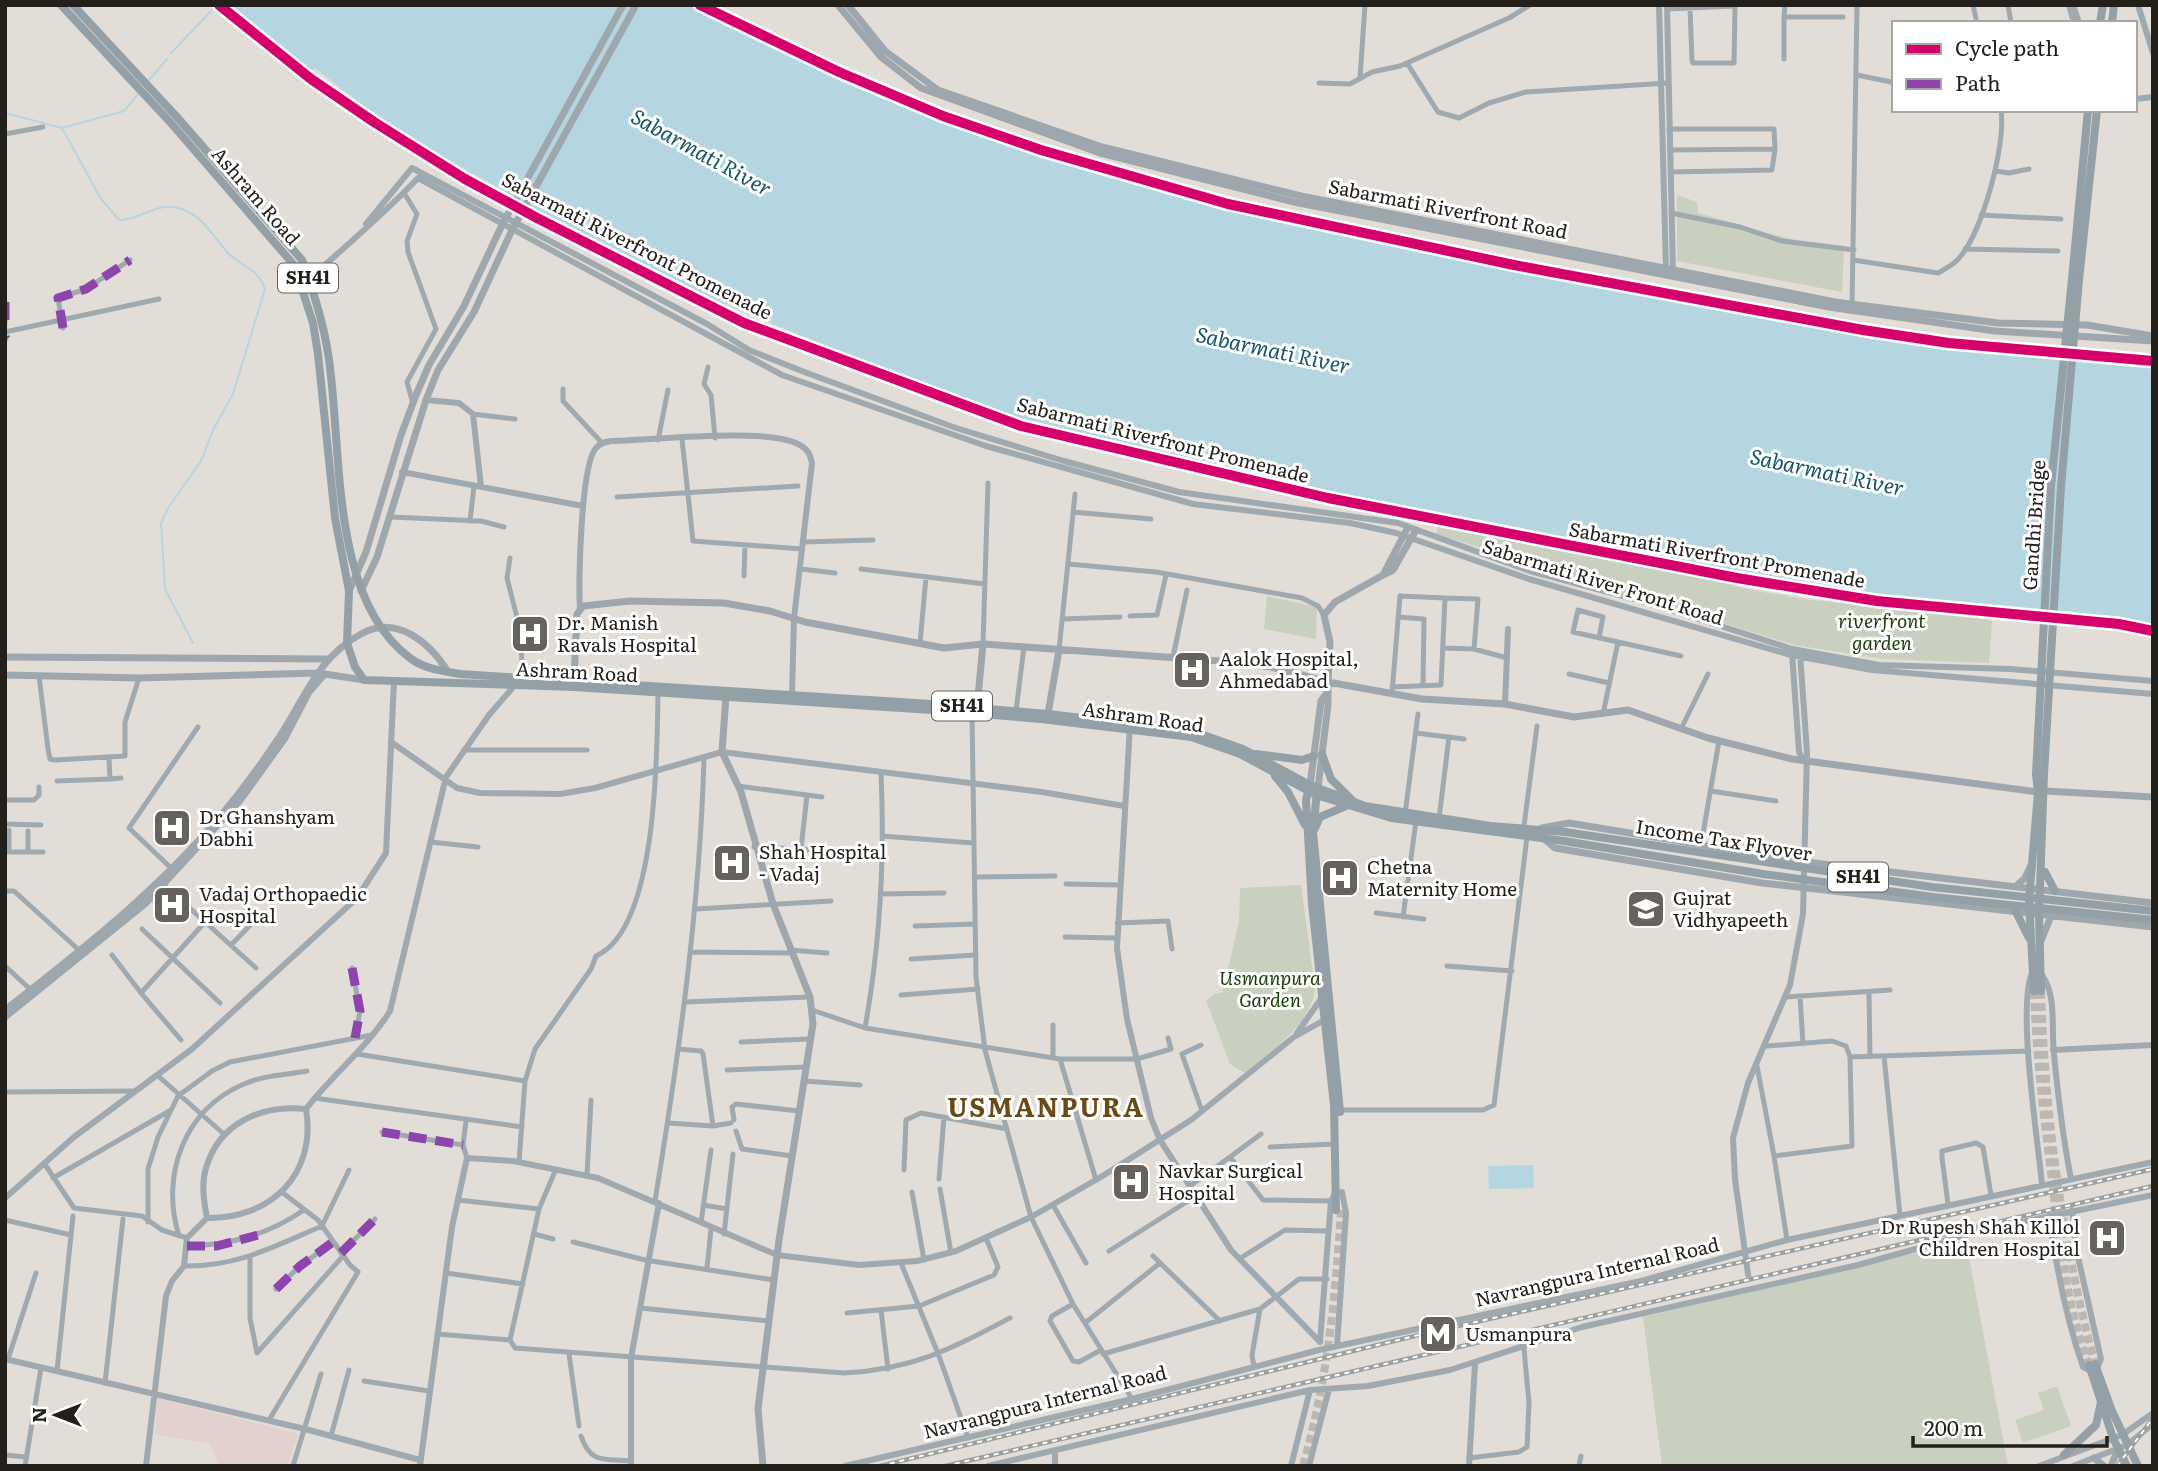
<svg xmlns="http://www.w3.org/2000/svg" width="2158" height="1471" viewBox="0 0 2158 1471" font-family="Literata,serif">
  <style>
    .industrial { fill: #e2d1cd }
    .green { fill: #c9d0c0 }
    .water { fill: #b5d5e1 }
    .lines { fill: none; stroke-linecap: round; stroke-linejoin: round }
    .stream { stroke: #b5d5e1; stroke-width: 2 }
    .tertiary-tunnel { stroke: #bdb7b1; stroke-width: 6; stroke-dasharray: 6 3; stroke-linecap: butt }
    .primary-tunnel { stroke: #bdb7b1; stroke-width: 8; stroke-dasharray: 8 4; stroke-linecap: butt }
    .minor { stroke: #9fa9b0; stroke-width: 5 }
    .tertiary { stroke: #9fa9b0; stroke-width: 6 }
    .secondary { stroke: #9da7ad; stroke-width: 7 }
    .primary { stroke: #94a0a7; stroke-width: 8 }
    .rail-casing { stroke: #9da0a0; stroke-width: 4.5 }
    .rail { stroke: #fff; stroke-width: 2; stroke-dasharray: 5; stroke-linecap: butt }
    .secondary-bridge { stroke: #9da7ad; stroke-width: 7 }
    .primary-bridge { stroke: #94a0a7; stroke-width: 8 }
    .quiet { stroke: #8e44ad; stroke-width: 9; stroke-dasharray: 18 9; stroke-linecap: butt }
    .cycleway-casing { stroke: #fff; stroke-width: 15 }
    .cycleway { stroke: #d6006c; stroke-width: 10 }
    .labels { text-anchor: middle; stroke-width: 6; stroke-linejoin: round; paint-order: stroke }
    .shield { fill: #fff; stroke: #65635f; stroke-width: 2 }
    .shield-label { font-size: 18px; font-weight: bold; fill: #23201b }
    .street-label { font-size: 19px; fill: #23201b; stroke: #fff }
    .park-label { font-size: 19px; font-style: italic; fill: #1a3d09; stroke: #fff }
    .poi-label { font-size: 19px; fill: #23201b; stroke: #fff; text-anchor: start }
    .water-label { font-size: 21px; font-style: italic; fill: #17546a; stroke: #fff }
    .district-label { font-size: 26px; font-weight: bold; letter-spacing: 2px; fill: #6a4a15; stroke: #fff }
  </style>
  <rect width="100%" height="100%" fill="#e3ddd7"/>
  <!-- industrial -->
  <path class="industrial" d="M157,1398L298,1434L287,1466H219L210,1444L155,1434Z"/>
  <!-- green -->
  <path class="green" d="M1677,195L1697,202L1698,213L1790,239L1844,246L1842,292L1677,261Z
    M1439,524L1537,546L1656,565L1757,591L1812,600L1970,614L1992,621L1989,663L1884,659L1794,645L1436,534Z
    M1267,596L1317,607L1316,639L1264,629Z
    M1301,885L1315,989C1309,1028 1272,1049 1245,1073L1230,1064L1206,1000L1216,993H1222L1239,922L1240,888Z
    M1966,1241L2008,1466H1662L1643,1317Z
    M2057,1386L2071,1426L2023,1443L2015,1420L2044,1410L2038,1393Z"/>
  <!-- water -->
  <path class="water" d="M232,5H690L865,90L965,130L1172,196L1353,238L1922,346L2153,365V623L1961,607L1586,548L1523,530L1439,517L1190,462L1001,414L920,385L682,286L599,245L434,152L378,117L315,68L311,71Z
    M1533,1165L1534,1188L1489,1189L1488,1166Z"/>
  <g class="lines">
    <!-- stream -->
    <path class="stream" d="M171,53L215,7
      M149,80L167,59
      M5,113L62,128L124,111L138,94
      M62,128L101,199L119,220C137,221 153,205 171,207C198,208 212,235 228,253C242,267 258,268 265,289L233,394L213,430L201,461L168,508L161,523L165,589L193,643"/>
    <!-- tertiary-tunnel -->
    <path class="tertiary-tunnel" d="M1748,1274L1750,1282"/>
    <!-- primary-tunnel -->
    <path class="primary-tunnel" d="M2034,991C2036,1052 2043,1111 2051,1172C2059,1237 2066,1304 2089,1365
      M2041,991C2045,1116 2062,1243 2095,1364
      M1303,1466C1328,1377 1335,1301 1341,1210"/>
    <!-- minor -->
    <path class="minor" d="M1785,5L1784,17H1843
      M1973,5L1977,23
      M2008,5L2011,23
      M1667,9C1690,8 1713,7 1735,6L1734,63H1693L1692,60L1690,8V5
      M1784,59V17
      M1407,63L1438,112L1459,118L1489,103L1526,92L1668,83
      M1857,75L1891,82
      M1360,78L1365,5
      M1319,83L1350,84L1372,72L1400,66L1509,18L1530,5
      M1669,129H1774L1775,149L1670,150
      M5,134L43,127
      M1995,171L2009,173L2029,169
      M1670,172L1772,170L1775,149
      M404,193L417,214L407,241L408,252L436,329L407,382L413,404
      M1671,213L1740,227L1782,241L1854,250
      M1981,215L2061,219
      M1965,249L2058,251
      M1853,260L1938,273C1945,269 1955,264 1960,257C1983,230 2006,145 2001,110
      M5,302V323
      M1852,307L1857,5
      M63,328L58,298L86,289L130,260
      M5,332L159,299
      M5,337L6,339
      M708,367L704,384L711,395L715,438
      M563,389V401L602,443
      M473,414L515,419
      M682,439L693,541L802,549
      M658,440L668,390
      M617,497L798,486
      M1073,512L1151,519
      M390,517L481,521L504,527
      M470,521L474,486
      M803,542L873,540
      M510,558L507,578L520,629L523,678
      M1068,564L1156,572L1302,598L1318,606L1324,615
      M801,569L835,573
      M861,569L985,584
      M744,576L745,546
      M1130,616L1157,615L1166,575
      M1398,617L1424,619L1423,685
      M1062,619L1120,617
      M1599,638L1603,617L1578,610L1573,632L1681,656
      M920,643L926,577
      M983,644L988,483
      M1443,648L1474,649L1478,599L1445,598
      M1474,649L1507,658
      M1059,650L1075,494
      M1173,657L1187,590
      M1569,674L1609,683
      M39,676L48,749L50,759L55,760L125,756V722L139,678
      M1392,693L1400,596L1445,598L1441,685L1392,687
      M1016,711L1024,647
      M972,714L976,977L985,1050L1031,1217L1073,1304L1132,1399
      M1603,714L1618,642
      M1681,729L1708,674
      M1416,733L1464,739
      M464,750H587
      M881,774C885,859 880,944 865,1028L1060,1059
      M110,779L121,778
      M57,781L110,779L109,758
      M738,786L822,797
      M1711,791L1776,801
      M5,800H34L39,795V787
      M1405,814L1418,714
      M1439,819L1449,737
      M5,824L41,825
      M1524,826L1537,726
      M28,831V852
      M882,836L973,843
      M430,842L478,847
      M1701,845L1719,741
      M754,847L801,849L807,795
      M801,849L815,850
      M5,852H43
      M9,852V830
      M171,868L129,828L198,727
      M974,877L1055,876
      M163,884L256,968
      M1066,884L1119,885
      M5,891H14L80,951
      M880,894L944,893
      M695,909L831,901
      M1376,913L1424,919
      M1403,917L1416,821
      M1117,923L1168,921L1172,949
      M915,926L975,924
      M142,929L220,1003
      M1065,937L1117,938
      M231,945L260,915
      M790,950L827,953
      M691,952L791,953
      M112,955L141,993
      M911,959L976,955
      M5,966L31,990
      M1447,966L1512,971
      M352,968L360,1011L355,1038
      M1869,992L1870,1057
      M901,995L978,989
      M1800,996L1803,1044
      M1786,997L1890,990
      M685,1002L810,997
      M812,1010L865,1028
      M1053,1025V1058
      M181,1040L141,993L206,921
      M741,1042L810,1039
      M1201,1045L1182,1054L1202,1111
      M1767,1046L1832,1041L1846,1046L1850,1057
      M678,1049L701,1051L703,1054L713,1126
      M357,1054L525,1081
      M1884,1056L1900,1216
      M1757,1066L1774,1156
      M727,1070L806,1067
      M157,1075L225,1135
      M804,1081L860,1085
      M5,1092L136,1091
      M314,1098L522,1127
      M1339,1110H1483L1494,1105L1527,837
      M734,1120L732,1107L736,1104L799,1111
      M466,1121L463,1145L467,1158
      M668,1123L713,1126L731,1123
      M736,1131L742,1149L792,1156
      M382,1132L463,1145
      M1270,1147L1335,1144
      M1230,1157L1261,1134
      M519,1162L525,1081L535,1049L591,969L596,956C658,929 657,752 658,692
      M44,1163L74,1208L142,1216L162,1230L187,1238
      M904,1170L906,1120L921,1113L1007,1129
      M587,1175L591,1100
      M53,1178L171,1110
      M939,1179L944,1117
      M1096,1180L1060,1059H1137L1171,1049L1168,1038
      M1190,1186L1230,1157L1263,1200L1331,1201
      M940,1189L951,1253
      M912,1192L924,1260
      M458,1200L539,1209
      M655,1201C679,1054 700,906 704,757
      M1948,1204L1942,1158V1151L1976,1143L1983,1147L1991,1195
      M703,1205L727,1209
      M1053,1205L1086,1263
      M5,1220L71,1235
      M148,1222V1169L158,1137L178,1096L212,1071L230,1062L372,1035
      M701,1223L711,1150
      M534,1234L553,1239
      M724,1234L733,1154
      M179,1236C160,1176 184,1109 244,1084C264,1075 286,1075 307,1071
      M1787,1240L1774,1156L1852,1146L1850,1057L2029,1051
      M573,1242L645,1260L774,1280
      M187,1246C231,1245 267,1235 304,1210
      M1109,1251L1196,1196
      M341,1253L375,1219
      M1153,1256L1220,1321
      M250,1258V1318L257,1353L343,1256
      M1239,1259L1285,1230L1329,1231
      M901,1263L939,1356L968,1438
      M184,1266C237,1267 275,1246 322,1226L349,1170
      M707,1268L711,1229
      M446,1273L523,1284
      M276,1289L300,1266L333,1242
      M1073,1304L1052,1316L1050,1321L1073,1361L1079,1362L1101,1350
      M640,1308L769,1321
      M881,1310L888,1369
      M847,1313L919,1306L994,1275L998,1267L986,1238
      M1085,1323L1160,1263
      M437,1334L510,1340L539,1209L556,1169
      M510,1340L515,1348L844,1373C912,1370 951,1349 1010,1318
      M569,1354L579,1426
      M1103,1354L1260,1309L1299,1279H1327
      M8,1359L36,1273
      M1254,1367L1252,1355L1260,1309
      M57,1371L73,1216
      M364,1381L429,1391
      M105,1383L123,1219
      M269,1420L358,1272L350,1265L318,1220L283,1193
      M331,1436L349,1370
      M581,1436C591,1465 604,1458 631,1461
      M5,1455L26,1457
      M1469,1458L1519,1452L1527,1447L1529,1403L1524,1349
      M25,1466L41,1368
      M293,1466L321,1374
      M1579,1466L1581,1456"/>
    <!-- tertiary -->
    <path class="tertiary" d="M1659,5L1666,270
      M1667,5L1673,273
      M2069,5L2074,23
      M2073,5L2079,23
      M2138,5L2153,53
      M2135,99L2153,97
      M366,224L412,168L707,324L749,350L807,373L956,428L1064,461L1179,492L1398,523L1530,571L1649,603L1792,649L1879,665L2010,669L2153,681
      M309,279C346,246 384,214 418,178L782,375L986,446L1193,504L1350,523L1396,533L1529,579L1791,655L1872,670L2153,694
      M426,400L459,403L473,414L481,487
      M402,472L583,506
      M580,609C578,583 581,464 596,448C600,443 605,442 611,441C653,440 762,428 796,443C807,448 810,453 812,463L794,618L792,694
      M1792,653L1799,752L1804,761
      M1505,704L1508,629
      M1130,726L1117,948L1127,1019L1151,1118L1160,1140L1231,1250L1320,1342
      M391,742L457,788L480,793L560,794L595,788L722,752L1042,792L1124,806
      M2032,973C2017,1009 2038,1140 2042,1185
      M2042,975C2057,996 2051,1028 2054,1054C2058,1096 2063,1138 2071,1179
      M1297,1033L1323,996
      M2053,1050L2153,1045
      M5,1198L74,1137L192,1049L357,898L386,853L394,681
      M2072,1210L2076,1248L2101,1359L2097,1369
      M2049,1215C2056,1267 2066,1318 2083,1367L2091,1371
      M207,1218C204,1202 201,1184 206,1168C219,1123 262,1104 306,1109
      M1748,1274L1735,1179L1733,1138L1748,1083L1790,985L1803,914L1807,752L1800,653
      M1320,1342L1331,1201L1335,1193
      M1337,1346L1346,1213L1342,1192
      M5,1359L305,1429L420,1460
      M1055,1450V1466
      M146,1466L166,1296L172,1281L184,1266L187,1238L207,1218C270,1219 317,1175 306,1109C332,1075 367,1048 390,1011L446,777L489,715L515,685
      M420,1466L452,1227L467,1158L513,1161L598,1178L777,1255L859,1265L917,1261L956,1251L1031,1217L1101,1177L1191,1120L1294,1037L1328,1018
      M631,1466V1358L659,1203
      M845,1466L1132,1399L1319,1350L1641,1281L1787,1240L2153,1162
      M988,1466L1310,1390L1368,1386L1450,1370L1582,1327L1858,1265L1988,1229L2153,1195
      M1291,1466L1310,1390
      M1309,1466L1329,1389
      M1469,1466L1475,1364
      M2039,1466L2122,1435L2153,1413
      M2073,1466L2127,1445L2153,1424"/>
    <!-- secondary -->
    <path class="secondary" d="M838,5L881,57L921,88L1100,153L1294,202L1829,307L1995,331L2153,341
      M848,5L885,51L938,90L1102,147L1301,196L1835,302L1998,323L2087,325L2153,336
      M1408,527L1383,575L1393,570L1416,530
      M349,591L366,552L401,435L416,395
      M361,591L377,557L426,400
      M5,657L326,659
      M5,675L139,678L318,673L364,680
      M574,680L577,614L583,606L630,601L724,603L770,611L805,622L944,648L983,644L1234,662L1271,667L1328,682L1330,642L1324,615L1335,602L1383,575
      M726,696L722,752L741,792L773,904L810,997L813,1024L779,1240L758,1409L763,1466
      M977,707L983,644
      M1048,714L1059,650
      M1310,785L1321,701L1326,694
      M1318,788L1328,705V682L1422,699L1505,704L1574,717L1628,710L1708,738L1792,759L2038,792
      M2045,791L2153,797
      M1542,828L1569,823L1806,862L2153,903
      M1543,838L1555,848L1762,883L2153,927
      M2016,886L2025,878L2031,865
      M2041,941L2051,916
      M5,1010C88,945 171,880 236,797C251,778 266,757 280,736C305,698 318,657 361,634C397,614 430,643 448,672
      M5,1017L146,903L239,802L285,738L309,692L323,676
      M2094,1458L2104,1466
      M2111,1466L2118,1449"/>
    <!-- primary -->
    <path class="primary" d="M61,5L170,122L294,265L313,323L318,354L335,518L349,591L347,643L355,667L364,680L574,687L932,710L1041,719L1191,737L1240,754L1316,795L1391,818L1564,841
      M73,5L176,116L302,260C313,290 323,321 328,353C343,445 328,597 410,658C424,669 443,671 460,674L932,704L1048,714L1192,731L1243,749L1310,785L1365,806L1490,826L1565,832
      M2100,23L2103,5
      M2112,23L2114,5
      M2072,279L2088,110
      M2079,280L2097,110
      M1256,754L1302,760L1314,756
      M1322,754L1331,779L1352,800
      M1275,776L1288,792L1305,825
      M1309,788L1306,800L1312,904L1334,1105L1336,1210
      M1317,791L1313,832L1340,1112
      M1314,830L1320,817L1346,806
      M2045,872L2055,891
      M2016,912L2029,938
      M2034,991L2029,901L2038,792L2036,774
      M2041,991L2039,915L2044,774
      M2095,1364L2112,1411L2138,1466
      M2089,1365L2113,1438L2127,1466
      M2064,1455L2096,1425L2101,1402"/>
    <defs>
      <path id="rail" d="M880,1466L1427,1333L2153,1169
        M945,1466L2153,1186
        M2117,1466L2153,1418"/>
    </defs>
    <!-- rail casing -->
    <use href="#rail" class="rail-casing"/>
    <!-- rail -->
    <use href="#rail" class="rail"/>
    <!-- secondary-bridge -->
    <path class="secondary-bridge" d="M416,395L429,365L464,306L502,225L623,5
      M426,400L438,370L474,312L512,230L636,5"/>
    <!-- primary-bridge -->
    <path class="primary-bridge" d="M2036,774L2051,486L2072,279
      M2044,774L2061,487L2079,280
      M1565,832L1932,887L2153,911
      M1564,841L1763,874L1933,897L2153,920"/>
    <!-- quiet -->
    <path class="quiet" d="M5,302V323
      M63,328L58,298L86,289L130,260
      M5,337L6,339
      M352,968L360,1011L355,1038
      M382,1132L463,1145
      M187,1246H217L258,1235
      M341,1253L375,1219
      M276,1289L300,1266L333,1242"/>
    <defs>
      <path id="cycleway" d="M219,5L311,79L374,122L465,179L537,218L744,323L1021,426L1328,498L1737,578L1877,601L2119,624L2153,631
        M700,5L839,72L943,116L1041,150L1228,204L1514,265L1863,330L1949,343L2153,361"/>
    </defs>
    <!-- cycleway casing -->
    <use href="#cycleway" class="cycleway-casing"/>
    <!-- cycleway -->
    <use href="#cycleway" class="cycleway"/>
  </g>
  <!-- icons -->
  <defs>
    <symbol id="hospital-square" viewBox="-11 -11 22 22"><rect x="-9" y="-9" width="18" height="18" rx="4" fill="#66625d" stroke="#fff"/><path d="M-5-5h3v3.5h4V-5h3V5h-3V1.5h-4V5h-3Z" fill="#fff"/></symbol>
    <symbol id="university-square" viewBox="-11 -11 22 22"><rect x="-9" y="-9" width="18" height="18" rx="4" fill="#66625d" stroke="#fff"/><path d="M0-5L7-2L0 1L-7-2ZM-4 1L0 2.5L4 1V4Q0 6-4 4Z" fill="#fff"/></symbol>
    <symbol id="metro-square" viewBox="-11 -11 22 22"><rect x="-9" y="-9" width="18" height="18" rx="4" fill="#66625d" stroke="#fff"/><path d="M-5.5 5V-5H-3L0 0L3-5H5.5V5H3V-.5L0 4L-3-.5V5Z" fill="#fff"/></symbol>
  </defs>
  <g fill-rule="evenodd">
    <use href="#hospital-square" x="508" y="612" width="44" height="44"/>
    <use href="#hospital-square" x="1170" y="648" width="44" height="44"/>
    <use href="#hospital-square" x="150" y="806" width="44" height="44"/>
    <use href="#hospital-square" x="710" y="841" width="44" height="44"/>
    <use href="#hospital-square" x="1318" y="856" width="44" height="44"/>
    <use href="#hospital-square" x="150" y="883" width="44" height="44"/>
    <use href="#university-square" x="1624" y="887" width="44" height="44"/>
    <use href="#hospital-square" x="1109" y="1160" width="44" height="44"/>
    <use href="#hospital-square" x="2085" y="1216" width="44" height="44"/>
    <use href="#metro-square" x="1416" y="1312" width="44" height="44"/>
  </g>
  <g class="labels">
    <!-- shield labels -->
    <g class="shield">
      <rect x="278" y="263.5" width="60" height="29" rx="5"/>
      <rect x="932" y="691.5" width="60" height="29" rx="5"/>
      <rect x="1828" y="862.5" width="60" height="29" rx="5"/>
    </g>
    <g class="shield-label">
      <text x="308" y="284">SH41</text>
      <text x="962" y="712">SH41</text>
      <text x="1858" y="883">SH41</text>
    </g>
    <!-- street labels -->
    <g class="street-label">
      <text transform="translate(256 196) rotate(49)" y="7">Ashram Road</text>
      <text transform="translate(1448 209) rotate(11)" y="7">Sabarmati Riverfront Road</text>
      <text transform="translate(637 246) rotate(27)" y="7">Sabarmati Riverfront Promenade</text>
      <text transform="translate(1163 440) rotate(14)" y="7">Sabarmati Riverfront Promenade</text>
      <text transform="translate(2034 525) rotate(-86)" y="7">Gandhi Bridge</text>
      <text transform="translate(1717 555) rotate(10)" y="7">Sabarmati Riverfront Promenade</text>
      <text transform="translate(1603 582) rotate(17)" y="7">Sabarmati River Front Road</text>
      <text transform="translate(577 672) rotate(3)" y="7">Ashram Road</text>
      <text transform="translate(1143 717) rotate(8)" y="7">Ashram Road</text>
      <text transform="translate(1724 840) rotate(9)" y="7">Income Tax Flyover</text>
      <text transform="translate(1597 1272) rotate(-13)" y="7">Navrangpura Internal Road</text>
      <text transform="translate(1045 1402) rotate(-14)" y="7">Navrangpura Internal Road</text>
    </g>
    <!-- park labels -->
    <g class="park-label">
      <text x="1882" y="628">riverfront<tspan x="1882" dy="22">garden</tspan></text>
      <text x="1270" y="985">Usmanpura<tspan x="1270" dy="22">Garden</tspan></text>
    </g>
    <!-- poi labels -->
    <g class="poi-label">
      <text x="557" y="630">Dr. Manish<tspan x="557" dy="22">Ravals Hospital</tspan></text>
      <text x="1219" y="666">Aalok Hospital,<tspan x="1219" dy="22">Ahmedabad</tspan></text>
      <text x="199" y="824">Dr Ghanshyam<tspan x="199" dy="22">Dabhi</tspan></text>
      <text x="759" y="859">Shah Hospital<tspan x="759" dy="22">- Vadaj</tspan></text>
      <text x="1367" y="874">Chetna<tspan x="1367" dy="22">Maternity Home</tspan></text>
      <text x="199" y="901">Vadaj Orthopaedic<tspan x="199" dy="22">Hospital</tspan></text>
      <text x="1673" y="905">Gujrat<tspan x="1673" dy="22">Vidhyapeeth</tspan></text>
      <text x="1158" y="1178">Navkar Surgical<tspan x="1158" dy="22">Hospital</tspan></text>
      <text x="2080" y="1234" text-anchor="end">Dr Rupesh Shah Killol<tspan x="2080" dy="22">Children Hospital</tspan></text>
      <text x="1465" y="1341">Usmanpura</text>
    </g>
    <!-- water labels -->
    <g class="water-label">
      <text transform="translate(701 153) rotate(29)" y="7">Sabarmati River</text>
      <text transform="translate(1273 351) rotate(12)" y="7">Sabarmati River</text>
      <text transform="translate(1827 473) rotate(12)" y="7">Sabarmati River</text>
    </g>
    <!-- district labels -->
    <g class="district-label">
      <text x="1046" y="1117">USMANPURA</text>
    </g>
  </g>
  <!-- border -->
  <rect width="2158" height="1471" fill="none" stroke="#23201b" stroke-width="14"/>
  <!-- legend -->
  <rect x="1892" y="21" width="245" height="91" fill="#ffffff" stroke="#a7a6a4" stroke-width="2"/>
  <rect x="1906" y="44" width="35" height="10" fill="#d6006c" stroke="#a7a6a4" stroke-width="2"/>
  <text x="1955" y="56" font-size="21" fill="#23201b">Cycle path</text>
  <rect x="1906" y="79" width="35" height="10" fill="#8e44ad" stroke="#a7a6a4" stroke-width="2"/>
  <text x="1955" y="91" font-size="21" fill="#23201b">Path</text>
  <!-- north arrow -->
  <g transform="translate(56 1415) rotate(270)" stroke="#ffffff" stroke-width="5" paint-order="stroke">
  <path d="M0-5L12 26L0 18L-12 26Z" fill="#23201b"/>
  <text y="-10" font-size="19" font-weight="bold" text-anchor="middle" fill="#23201b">N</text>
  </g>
  <!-- scale -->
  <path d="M1913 1436v10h194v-10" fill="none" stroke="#23201b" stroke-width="3.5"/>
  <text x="1924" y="1436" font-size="21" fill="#23201b" stroke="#ffffff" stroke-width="5" paint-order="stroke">200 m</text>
</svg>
